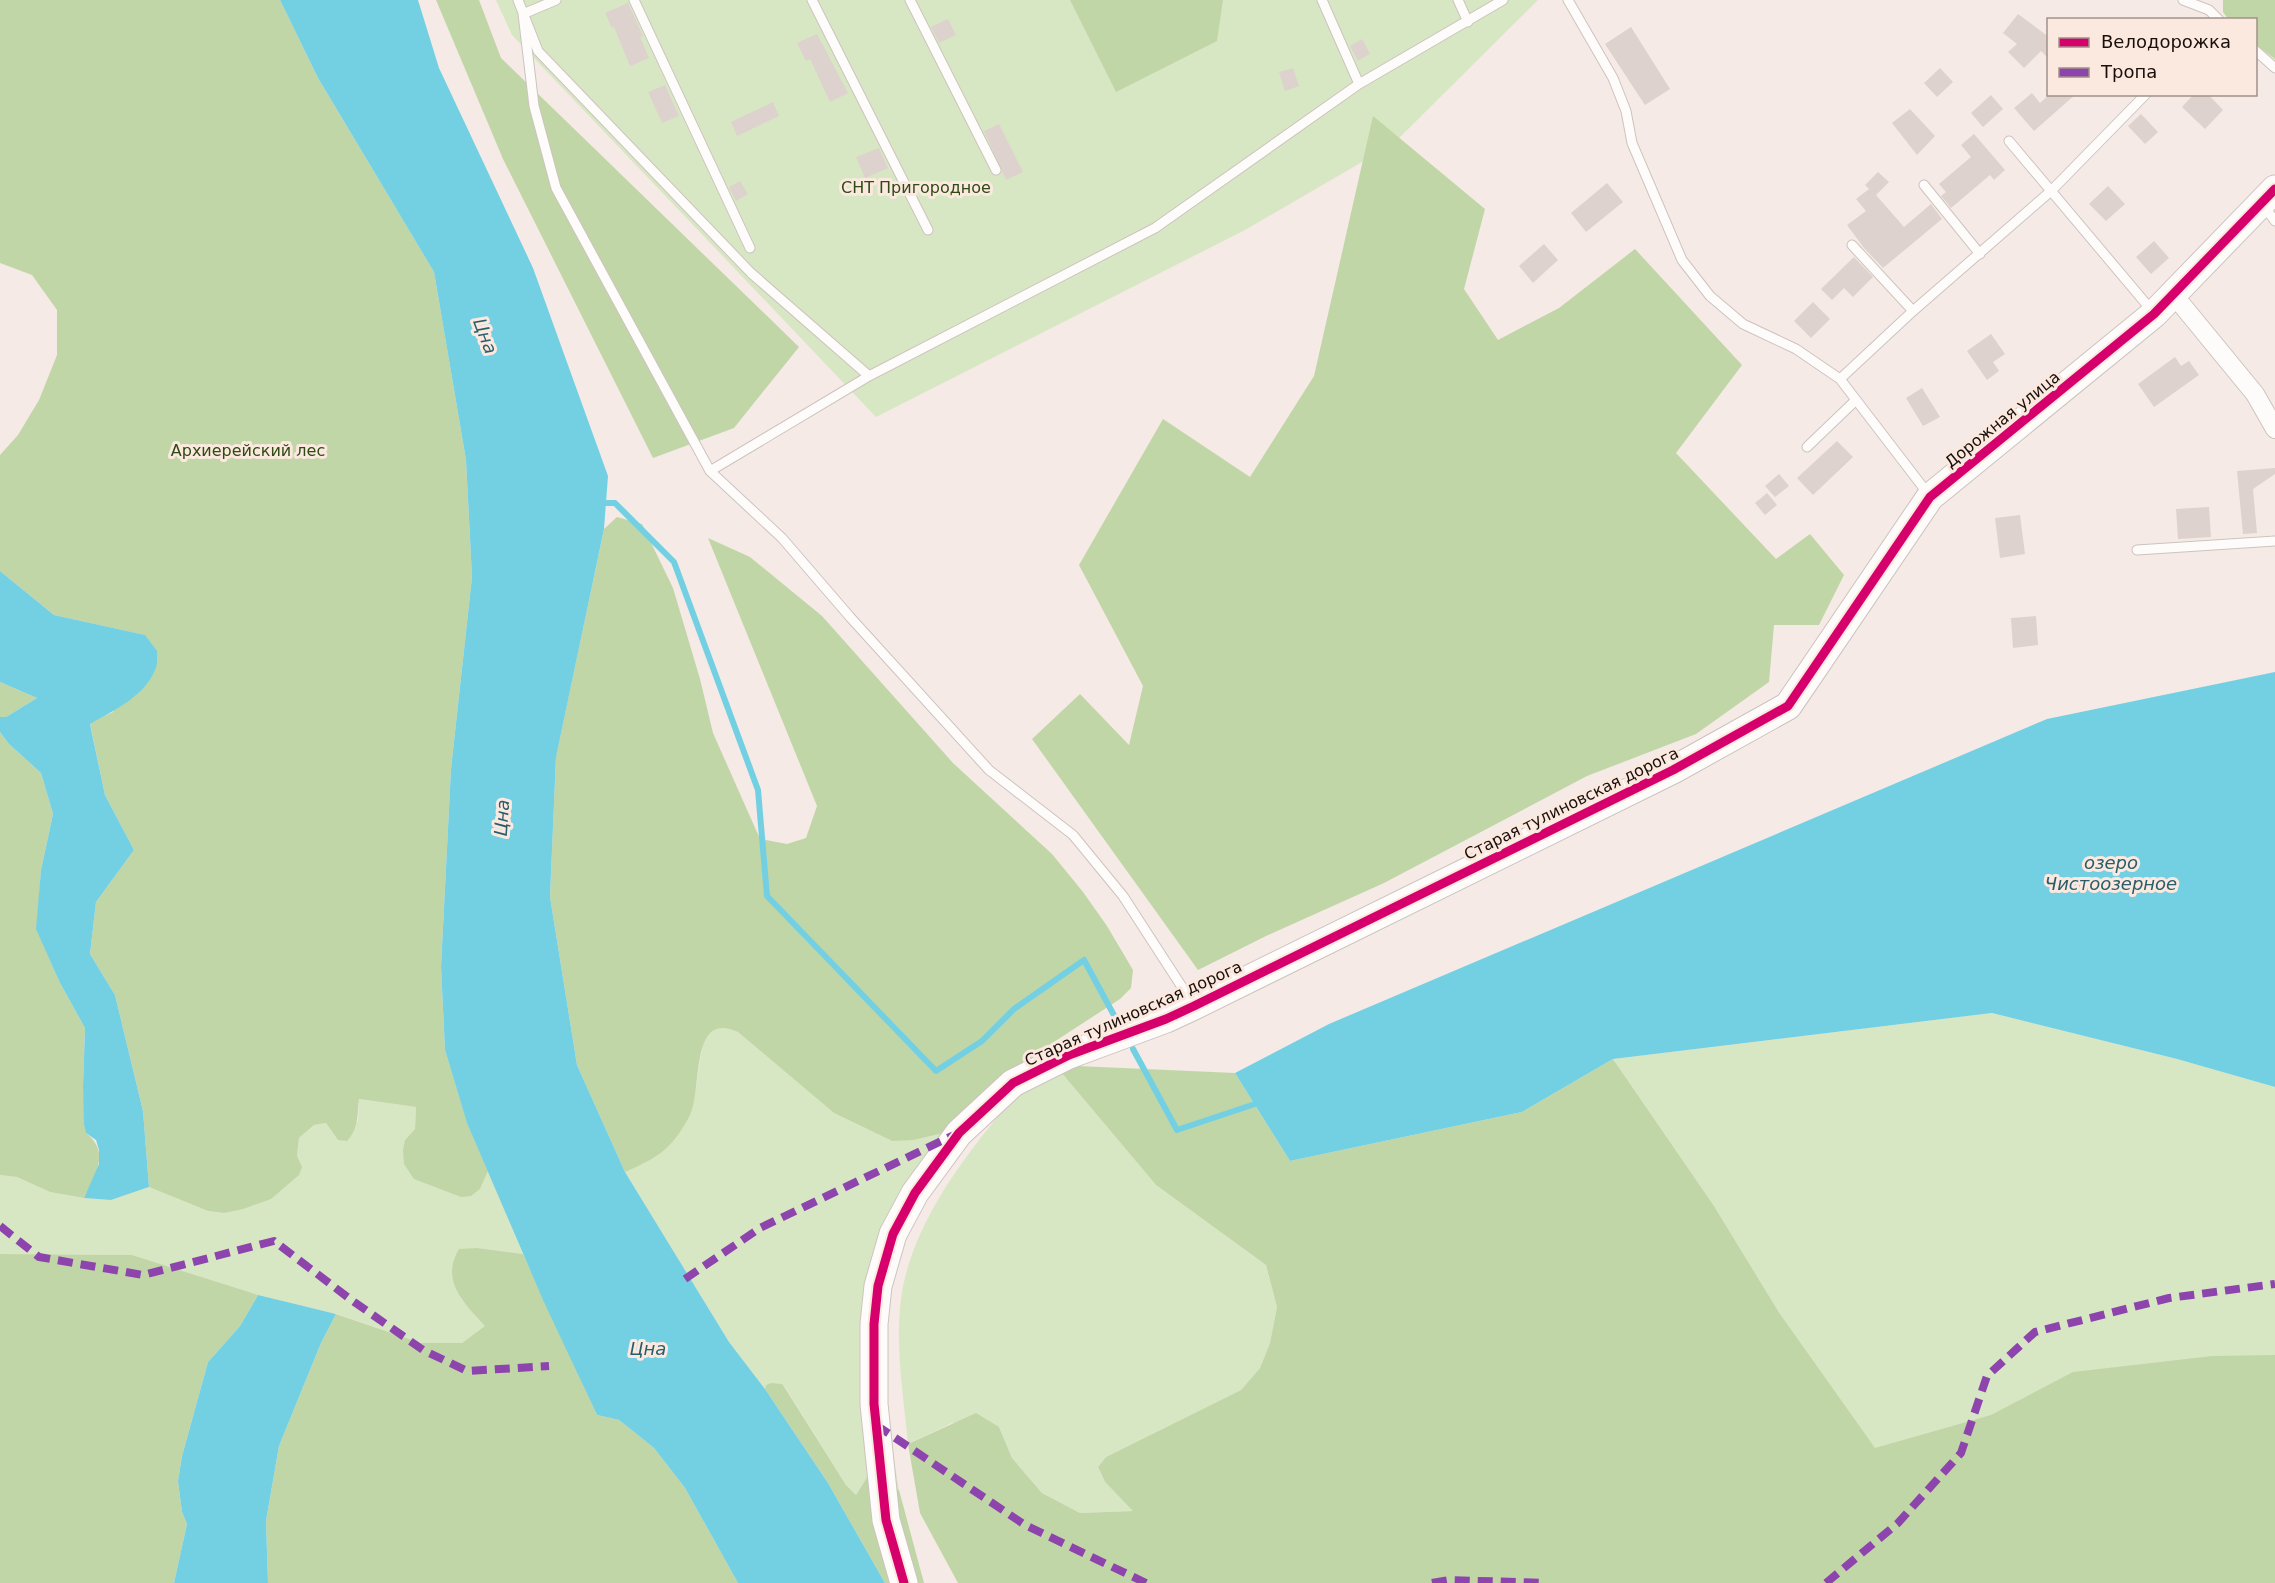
<svg xmlns="http://www.w3.org/2000/svg" width="2275" height="1583" viewBox="0 0 2275 1583" font-family="'DejaVu Sans',sans-serif">
  <style>
    .green { fill: #d8e7c3 }
    .forest { fill: #c1d6a7 }
    .water { fill: #73d0e3 }
    .lines { fill: none; stroke-linecap: round; stroke-linejoin: round }
    .stream { stroke: #73d0e3; stroke-width: 6 }
    .building { fill: #ddd2cd }
    .lane-casing { stroke: #cdc3be; stroke-width: 11 }
    .street-casing { stroke: #cdc3be; stroke-width: 20 }
    .secondary-casing { stroke: #cdc3be; stroke-width: 29 }
    .lane { stroke: #fefcfb; stroke-width: 9 }
    .street { stroke: #fefcfb; stroke-width: 18 }
    .secondary { stroke: #fefcfb; stroke-width: 27 }
    .quiet { stroke: #8e44ad; stroke-width: 8; stroke-dasharray: 15 8; stroke-linecap: butt }
    .cycleway-casing { stroke: #fbe8df; stroke-width: 13 }
    .cycleway { stroke: #d6006c; stroke-width: 9 }
    .labels { text-anchor: middle; stroke-width: 6; stroke-linejoin: round; paint-order: stroke }
    .park-label { font-size: 16px; fill: #2d4b12; stroke: #fbe8df }
    .street-label { font-size: 16px; fill: #190f0a; stroke: #fbe8df }
    .water-label { font-size: 18px; font-style: italic; fill: #285e6b; stroke: #fbe8df }
  </style>
  <rect width="100%" height="100%" fill="#f5eae5"/>
  <!-- green -->
  <path class="green" d="M496,0H1538L1393,144L1245,230L876,417L512,35Z
    M1992,1013L2177,1059L2275,1087V1583H1735L1780,1314L1714,1206L1613,1059Z
    M729,1027L738,1032L834,1113L892,1141L965,1129L931,1179L889,1267L885,1405L899,1490L871,1471L856,1495L846,1485L785,1387L766,1385L765,1389L729,1342L625,1172C657,1159 673,1146 689,1115C700,1095 696,1043 711,1031C716,1027 722,1028 729,1027Z
    M1055,1065L1156,1185L1266,1265L1277,1307L1270,1343L1260,1368L1241,1390L1106,1457L1098,1467L1105,1482L1134,1511L1080,1513L1042,1493L1012,1458L999,1427L952,1423L908,1444C904,1400 896,1353 900,1308C906,1238 952,1173 995,1120C1004,1109 1012,1098 1021,1088C1030,1079 1044,1072 1055,1065Z
    M359,1099L416,1107L415,1129L405,1140L480,1189L488,1171L523,1254L477,1248L461,1299L486,1326L462,1343H421L337,1314L299,1306L243,1291L132,1255L0,1254V1175L17,1177L50,1192L84,1198L111,1200L149,1187L208,1211L224,1213L297,1156L299,1138L314,1125L326,1123L338,1140L358,1121Z"/>
  <!-- forest -->
  <path class="forest" d="M0,0H280L318,78L434,272L466,460L472,577L451,769L441,967L445,1050L467,1122L488,1171L480,1189L471,1196L461,1197L414,1179L404,1164L403,1150L405,1140L415,1129L416,1107L359,1099C357,1116 359,1128 347,1141L338,1140L326,1123L314,1125L299,1138L297,1156L302,1167L299,1175L271,1199L243,1209L224,1213L208,1211L149,1187L143,1111L115,995L90,954L96,902L134,850L105,795L90,723L113,712L144,635L54,615L0,571V455L18,435L39,400L57,355V310L32,275L0,263Z
    M436,0H479L501,58L799,347L734,428L653,458L503,159Z
    M1070,0H1223L1217,41L1116,92Z
    M2223,0H2275V59L2256,45V20L2228,19L2223,12Z
    M1373,116L1485,209L1464,289L1498,340L1559,308L1635,249L1742,365L1676,453L1776,559L1810,534L1844,575L1819,625H1774L1769,682L1696,734L1587,776L1384,883L1266,936L1198,970L1032,739L1080,694L1129,745L1143,686L1079,565L1163,419L1250,477L1314,376Z
    M617,517L642,524L673,588L700,679L713,733L760,839L787,844L806,838L817,806L708,538L750,557L822,616L953,763L1052,854L1083,892L1107,926L1133,970L1131,988L1120,999L1037,1053L1000,1084L965,1128L913,1140L892,1141L834,1113L738,1032C689,1009 703,1089 690,1115C673,1148 658,1158 625,1172L577,1065L550,897L556,756L604,529Z
    M0,682L37,698L6,717H0Z
    M0,732L9,744L41,773L53,814L41,870L37,929L60,983L85,1028L83,1086L86,1133C111,1152 95,1176 84,1198L50,1192L17,1177L0,1175Z
    M1613,1059L1714,1206L1780,1314L1875,1448L1991,1415L2073,1372L2212,1356L2275,1355V1583H958L920,1513L908,1444L976,1413L999,1427L1012,1458L1042,1493L1080,1513L1133,1511L1105,1482L1098,1467L1106,1457L1241,1390L1260,1368L1270,1343L1277,1307L1266,1265L1156,1185L1055,1065L1235,1073L1290,1161L1522,1112Z
    M477,1248L523,1254L597,1415L619,1420L654,1448L685,1488L738,1583H268L266,1521L279,1446L321,1343L336,1314L421,1343H462L485,1326C464,1303 440,1281 459,1249Z
    M0,1254L132,1255L258,1295L240,1326L208,1362L182,1456L178,1481L182,1512L187,1524L174,1583H0Z
    M771,1383L782,1384L785,1388L846,1485L856,1495L871,1471L899,1490L924,1583H885L828,1483L765,1389L766,1385Z"/>
  <!-- water -->
  <path class="water" d="M280,0H418L439,68L533,268L608,476L604,529L556,757L550,897L577,1065L625,1172L729,1342L765,1389L828,1483L885,1583H738L685,1488L654,1448L619,1420L597,1415L543,1300L467,1123L445,1050L441,967L451,769L472,577L466,460L434,272L318,78Z
    M0,571L54,615L145,635L157,651C157,657 158,665 155,670C145,696 113,711 90,724L105,795L134,850L96,902L90,954L115,995L143,1111L149,1187L111,1200L84,1198L99,1164V1150L96,1140L86,1133L84,1124L83,1086L85,1028L60,983L36,929L41,870L53,814L41,773L9,744L0,732V717H6L37,698L0,682Z
    M2275,672V1087L2177,1059L1992,1013L1613,1059L1522,1112L1290,1161L1235,1073L1329,1024L2047,719Z
    M258,1295L336,1314L321,1343L279,1446L266,1521L268,1583H174L187,1524L182,1512L178,1481L182,1456L208,1362L240,1326Z"/>
  <g class="lines">
    <!-- stream -->
    <path class="stream" d="M599,503H615L674,562L758,790L767,896L936,1071L982,1041L1014,1009L1084,960L1116,1019
      M1133,1049L1177,1130L1261,1102"/>
  </g>
  <!-- building -->
  <path class="building" d="M628,3L643,36L640,37L649,58L630,66L614,27L612,28L605,13Z
    M2018,14L2049,37V59L2041,51L2024,68L2008,52L2017,44L2003,33Z
    M948,19L956,35L939,43L931,27Z
    M1631,27L1670,89L1645,105L1605,44Z
    M817,34L848,93L830,102L810,59L806,61L797,43Z
    M1362,39L1370,54L1358,61L1350,46Z
    M1293,68L1299,86L1285,91L1279,72Z
    M1940,68L1953,82L1937,97L1924,83Z
    M665,85L679,116L662,123L648,92Z
    M2032,93L2040,103L2050,94H2076L2034,131L2014,108Z
    M2194,94H2208L2223,110L2205,129L2182,107Z
    M1991,95L2003,109L1983,127L1971,113Z
    M773,102L779,116L737,136L731,122Z
    M1910,109L1935,136L1917,155L1892,123Z
    M2141,114L2158,132L2145,144L2128,126Z
    M999,124L1023,172L1006,180L984,131Z
    M1974,134L2005,170L1994,180L1990,175L1951,208L1941,196L1946,192L1939,184L1971,157L1961,145Z
    M879,148L888,168L865,178L856,157Z
    M1878,172L1889,182L1876,195L1904,227L1931,204L1942,219L1883,268L1864,248L1847,225L1866,211L1856,199L1869,189L1865,185Z
    M740,181L748,194L736,201L729,187Z
    M1607,183L1623,202L1586,232L1571,213Z
    M2108,186L2125,204L2106,221L2089,204Z
    M2154,241L2169,258L2151,274L2136,257Z
    M1544,244L1558,260L1533,283L1519,266Z
    M1854,257L1873,277L1853,297L1844,288L1832,300L1821,289Z
    M1813,302L1830,319L1811,338L1794,321Z
    M1991,334L2005,354L1993,362L1999,371L1987,380L1967,351Z
    M2175,357L2181,366L2189,361L2199,375L2154,407L2138,384Z
    M1922,388L1940,417L1923,426L1906,398Z
    M1837,441L1853,457L1813,495L1797,478Z
    M2275,468V474L2253,489L2257,533L2243,534L2237,471Z
    M1779,474L1789,486L1775,497L1765,486Z
    M1767,493L1777,505L1765,515L1755,503Z
    M2209,507L2211,537L2178,539L2176,509Z
    M2020,515L2025,554L2000,558L1995,518Z
    M2036,616L2038,645L2013,648L2011,618Z"/>
  <g class="lines">
    <defs>
      <path id="lane" d="M518,0L538,51L751,273L869,376L1155,228L1359,84L1503,0
        M556,0L523,14L534,106L556,188L710,471L782,538L850,617L989,770L1073,835L1123,896L1193,1004
        M634,0L750,248
        M812,0L928,230
        M910,0L996,170
        M1322,0L1359,84
        M1458,0L1468,22
        M1568,0L1613,78L1626,111L1632,143L1682,260L1710,296L1743,324L1796,349L1840,379L1929,495
        M2183,0L2209,10L2219,20
        M2256,51L2275,68
        M2009,141L2153,312
        M1924,185L1980,254
        M2263,205L2275,221
        M1852,245L1913,311
        M1840,379L1913,311L2051,191L2146,94
        M1807,447L1856,400
        M710,471L869,376
        M2137,550L2275,541"/>
      <path id="street" d="M2173,294L2255,394L2275,429"/>
      <path id="secondary" d="M904,1583L886,1520L874,1404V1324L878,1286L893,1234L915,1193L959,1133L1013,1083L1069,1055L1166,1019L1194,1006L1673,770L1788,706L1930,497L2154,314L2275,189"/>
    </defs>
    <!-- lane casing -->
    <use href="#lane" class="lane-casing"/>
    <!-- street casing -->
    <use href="#street" class="street-casing"/>
    <!-- secondary casing -->
    <use href="#secondary" class="secondary-casing"/>
    <!-- lane -->
    <use href="#lane" class="lane"/>
    <!-- street -->
    <use href="#street" class="street"/>
    <!-- secondary -->
    <use href="#secondary" class="secondary"/>
    <!-- quiet -->
    <path class="quiet" d="M0,1226L39,1257L143,1275L274,1241L350,1299L423,1350L467,1371L549,1366
      M685,1279L760,1228L954,1135
      M876,1425L1025,1525L1146,1583
      M1432,1583L1449,1580L1546,1583
      M1826,1583L1898,1523L1961,1453L1987,1376L2035,1332L2169,1298L2275,1284"/>
    <defs>
      <path id="cycleway" d="M904,1583L886,1520L874,1404V1324L878,1286L893,1234L915,1193L959,1133L1013,1083L1069,1055L1166,1019L1194,1006L1673,770L1788,706L1930,497L2154,314L2275,189"/>
    </defs>
    <!-- cycleway casing -->
    <use href="#cycleway" class="cycleway-casing"/>
    <!-- cycleway -->
    <use href="#cycleway" class="cycleway"/>
  </g>
  <g class="labels">
    <!-- park labels -->
    <g class="park-label">
      <text x="916" y="193">СНТ Пригородное</text>
      <text x="248" y="456">Архиерейский лес</text>
    </g>
    <!-- street labels -->
    <g class="street-label">
      <text transform="translate(2002 419) rotate(-39)" y="6">Дорожная улица</text>
      <text transform="translate(1571 803) rotate(-26)" y="6">Старая тулиновская дорога</text>
      <text transform="translate(1133 1013) rotate(-24)" y="6">Старая тулиновская дорога</text>
    </g>
    <!-- water labels -->
    <g class="water-label">
      <text transform="translate(485 336) rotate(69)" y="6">Цна</text>
      <text transform="translate(502 818) rotate(-86)" y="6">Цна</text>
      <text x="2111" y="869">озеро<tspan x="2111" dy="21">Чистоозерное</tspan></text>
      <text x="648" y="1355">Цна</text>
    </g>
  </g>
  <!-- legend -->
  <rect x="2047" y="18" width="210" height="78" fill="#fbe8df" stroke="#a1918a" stroke-width="1.5"/>
  <rect x="2059" y="38" width="30" height="9" fill="#d6006c" stroke="#a1918a" stroke-width="1.5"/>
  <text x="2101" y="48" font-size="18" fill="#190f0a">Велодорожка</text>
  <rect x="2059" y="68" width="30" height="9" fill="#8e44ad" stroke="#a1918a" stroke-width="1.5"/>
  <text x="2101" y="78" font-size="18" fill="#190f0a">Тропа</text>
</svg>
